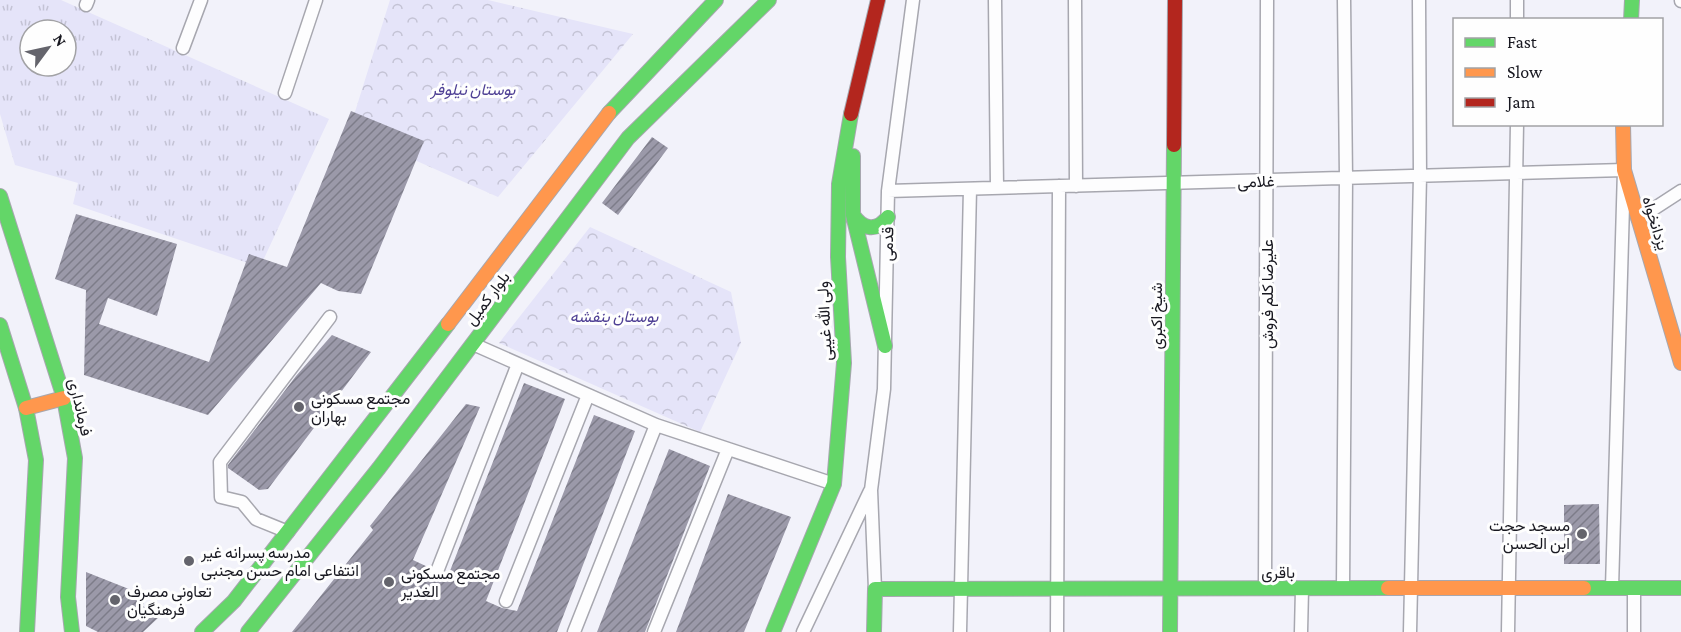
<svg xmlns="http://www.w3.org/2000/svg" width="1681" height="632" viewBox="0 0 1681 632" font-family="'Crimson Pro',Vazirmatn,serif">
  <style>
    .grass { fill: url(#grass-tufts); fill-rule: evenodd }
    .park { fill: url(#park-crowns) }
    .building { fill: url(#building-hatch) }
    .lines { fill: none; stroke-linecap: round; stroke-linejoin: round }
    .street-casing { stroke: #a7a7af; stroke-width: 15 }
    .fast-casing { stroke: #a7a7af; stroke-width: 16 }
    .slow-casing { stroke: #a7a7af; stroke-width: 16 }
    .jam-casing { stroke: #a7a7af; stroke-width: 16 }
    .street { stroke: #fdfdfe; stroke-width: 12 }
    .fast { stroke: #63d668; stroke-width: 14 }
    .slow { stroke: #ff974d; stroke-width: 14 }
    .jam { stroke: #b3261e; stroke-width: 14 }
    .poi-dot { fill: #64646c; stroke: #fefefe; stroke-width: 2 }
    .labels { text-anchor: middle; stroke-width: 6; stroke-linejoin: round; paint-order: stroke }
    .park-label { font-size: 16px; font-style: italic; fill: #4f4095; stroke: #fefefe }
    .street-label { font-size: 16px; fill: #181820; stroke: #fefefe }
    .poi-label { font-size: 16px; fill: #181820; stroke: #fefefe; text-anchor: start }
  </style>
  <defs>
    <pattern id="grass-tufts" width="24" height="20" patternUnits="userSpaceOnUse" patternTransform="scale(1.5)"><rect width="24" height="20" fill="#e5e4f9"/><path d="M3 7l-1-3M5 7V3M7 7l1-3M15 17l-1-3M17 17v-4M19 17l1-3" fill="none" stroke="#c4c3d5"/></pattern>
    <pattern id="park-crowns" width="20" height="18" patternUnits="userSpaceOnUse" patternTransform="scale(1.5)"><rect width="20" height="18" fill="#e5e4f9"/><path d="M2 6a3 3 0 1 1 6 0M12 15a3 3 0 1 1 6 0" fill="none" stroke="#c4c3d5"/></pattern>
    <pattern id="building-hatch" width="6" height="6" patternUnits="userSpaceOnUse" patternTransform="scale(1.5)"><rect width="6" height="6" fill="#9b99a9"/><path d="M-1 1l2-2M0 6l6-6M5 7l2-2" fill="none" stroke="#7d7c89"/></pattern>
  </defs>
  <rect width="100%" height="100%" fill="#f2f2fa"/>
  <!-- grass -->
  <path class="grass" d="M0,0H61L329,119L260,267L73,204L78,183L15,165L0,114ZM30,30H66V66H30Z"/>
  <!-- park -->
  <path class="park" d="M390,0H488L633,34L498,197L349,131Z
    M590,227L731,292L741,343L700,432L499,343Z"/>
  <!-- building -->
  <path class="building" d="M351,111L424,141L361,294L338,291L321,283L208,415L84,375L86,290L55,279L76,214L177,244L157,316L108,298L99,324L209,362L249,254L287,267Z
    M652,137L668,148L618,215L602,203Z
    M332,335L371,352L268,489L259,490L228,468V465L296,376Z
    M524,383L565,399L486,601L502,608L517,611L594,415L635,431L557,632H292L373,530L370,526L466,404L480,407L413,560L430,568L428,576L432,581H441L445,575L448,576Z
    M669,449L710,466L645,632H597Z
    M728,494L791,517L744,632H676Z
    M1599,504L1600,564H1564V505Z
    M86,572L144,595L143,606L159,617L143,632H98L86,626Z"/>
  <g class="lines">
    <defs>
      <path id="street" d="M995,0L997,188
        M1075,0L1076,186
        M1517,0V20
        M1681,0V1
        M86,5L88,0
        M183,48L201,0
        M285,93L316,0
        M888,191L1624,170L1612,588
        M1638,219L1681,191
        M473,344L656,425L834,484
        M288,532L256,519L242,502L221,497L220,462L330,317
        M436,574L518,364
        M1265,588L1267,0
        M1343,588L1346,178L1344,0
        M875,589L871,490L884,389L888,191L913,0
        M506,601L588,395
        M574,632L656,425
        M654,632L728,449
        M803,632L870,491
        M960,632L970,189
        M1057,632L1059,186
        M1301,632L1302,589
        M1410,632L1420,176L1419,0
        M1508,632L1517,124
        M1634,632V588"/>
      <path id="fast" d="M1631,20L1632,0
        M609,113L716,0
        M853,156V215L885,346
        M0,196L64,398L75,458L68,597L72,632
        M853,215C863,230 877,232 888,217
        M0,325L26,408L36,460L27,632
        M1584,588H1681
        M202,632L234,601L448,324
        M248,632L379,468L628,138L769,0
        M773,632L834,484L844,363L838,257L839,184L851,114
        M874,632L875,589L1388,588
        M1170,632L1174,145"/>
      <path id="slow" d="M1623,124L1624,170L1681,363
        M448,324L609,113
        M26,408L64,398
        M1388,588H1584"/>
      <path id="jam" d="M851,114L878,0
        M1174,145L1175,0"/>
    </defs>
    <!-- street casing -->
    <use href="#street" class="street-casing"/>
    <!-- fast casing -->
    <use href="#fast" class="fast-casing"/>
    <!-- slow casing -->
    <use href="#slow" class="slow-casing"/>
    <!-- jam casing -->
    <use href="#jam" class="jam-casing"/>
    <!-- street -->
    <use href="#street" class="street"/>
    <!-- fast -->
    <use href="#fast" class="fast"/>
    <!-- slow -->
    <use href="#slow" class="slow"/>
    <!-- jam -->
    <use href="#jam" class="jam"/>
  </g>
  <!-- markers -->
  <g class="poi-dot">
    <circle cx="299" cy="407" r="6"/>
    <circle cx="1582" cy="534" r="6"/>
    <circle cx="189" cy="561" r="6"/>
    <circle cx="389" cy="582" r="6"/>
    <circle cx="115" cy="600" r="6"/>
  </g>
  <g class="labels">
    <!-- park labels -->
    <g class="park-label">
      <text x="473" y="95">بوستان نیلوفر</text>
      <text x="614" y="322">بوستان بنفشه</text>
    </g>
    <!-- street labels -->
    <g class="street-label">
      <text transform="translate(1256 181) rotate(-2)" y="6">غلامی</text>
      <text transform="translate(1656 223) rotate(73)" y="6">یزدانخواه</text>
      <text transform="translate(887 244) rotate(-89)" y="6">قدمی</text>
      <text transform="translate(1267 294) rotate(-90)" y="6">علیرضا کلم فروش</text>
      <text transform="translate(487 298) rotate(-53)" y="6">بلوار کمیل</text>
      <text transform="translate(1156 316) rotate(-90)" y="6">شیخ اکبری</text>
      <text transform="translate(824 321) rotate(-93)" y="6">ولی الله غیبی</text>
      <text transform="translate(81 407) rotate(77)" y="6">فرمانداری</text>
      <text x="1278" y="578">باقری</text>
    </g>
    <!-- poi labels -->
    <g class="poi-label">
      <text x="311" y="404">مجتمع مسکونی<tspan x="311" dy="18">بهاران</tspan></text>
      <text x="1570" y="531" text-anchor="end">مسجد حجت<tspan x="1570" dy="18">ابن الحسن</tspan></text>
      <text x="201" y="558">مدرسه پسرانه غیر<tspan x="201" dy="18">انتفاعی امام حسن مجنبی</tspan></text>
      <text x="401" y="579">مجتمع مسکونی<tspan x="401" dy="18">الغدیر</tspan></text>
      <text x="127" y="597">تعاونی مصرف<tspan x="127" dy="18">فرهنگیان</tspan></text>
    </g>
  </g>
  <!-- legend -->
  <rect x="1453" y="18" width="210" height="108" fill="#fefefe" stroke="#a2a2a5" stroke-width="1.5"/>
  <rect x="1465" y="38" width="30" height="9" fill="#63d668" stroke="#a2a2a5" stroke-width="1.5"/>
  <text x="1507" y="48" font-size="18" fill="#181820">Fast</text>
  <rect x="1465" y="68" width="30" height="9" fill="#ff974d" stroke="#a2a2a5" stroke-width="1.5"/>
  <text x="1507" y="78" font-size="18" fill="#181820">Slow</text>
  <rect x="1465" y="98" width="30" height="9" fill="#b3261e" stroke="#a2a2a5" stroke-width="1.5"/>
  <text x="1507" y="108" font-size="18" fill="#181820">Jam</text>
  <!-- north arrow -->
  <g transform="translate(48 48) rotate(57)"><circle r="28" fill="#fefefe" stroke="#a2a2a5" stroke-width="1.5"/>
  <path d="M0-4.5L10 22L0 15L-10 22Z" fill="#64646c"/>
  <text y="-9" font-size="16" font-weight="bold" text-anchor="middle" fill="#181820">N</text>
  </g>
</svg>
